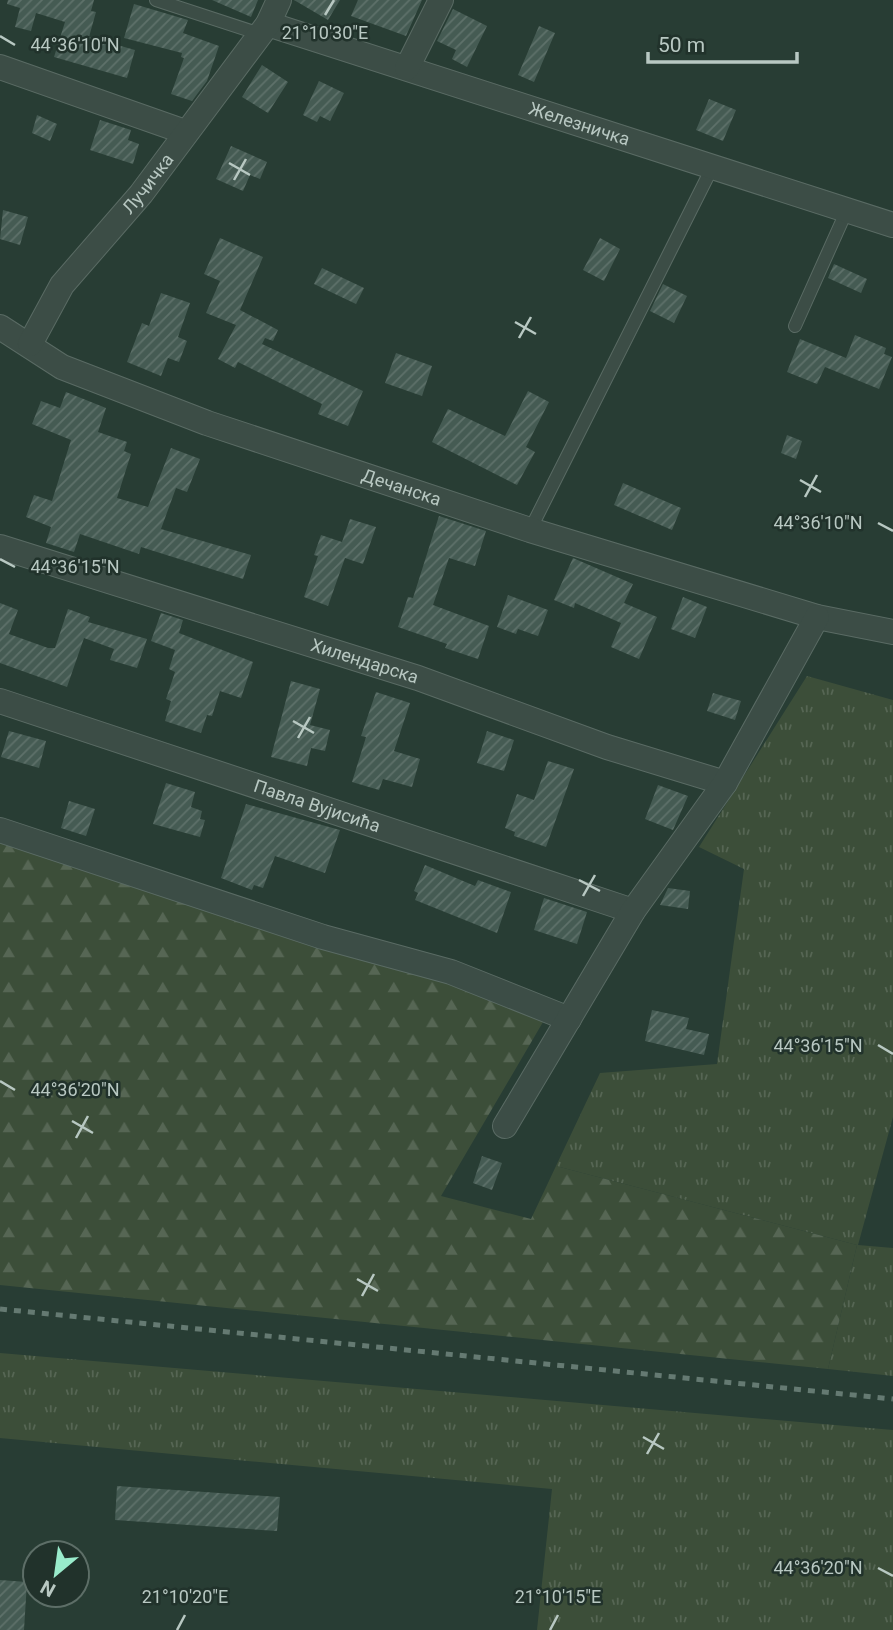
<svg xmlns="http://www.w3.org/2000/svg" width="893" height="1630" viewBox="0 0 893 1630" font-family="Roboto,sans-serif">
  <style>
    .grass { fill: url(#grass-tufts) }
    .forest { fill: url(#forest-firs) }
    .building { fill: url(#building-hatch) }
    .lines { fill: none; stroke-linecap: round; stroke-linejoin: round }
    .service-casing { stroke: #5a6b64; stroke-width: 14 }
    .minor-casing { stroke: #5a6b64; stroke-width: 26 }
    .service { stroke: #3c4d46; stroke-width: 12 }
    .minor { stroke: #3c4d46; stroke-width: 24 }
    .rail { stroke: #657a72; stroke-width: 5; stroke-dasharray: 7 7; stroke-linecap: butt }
    .ticks { fill: none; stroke: #b8c8c2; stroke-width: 2.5 }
    .labels { text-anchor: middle; stroke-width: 5; stroke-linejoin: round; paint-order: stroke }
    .street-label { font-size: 18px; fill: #b8c8c2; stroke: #21322b }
    .ticks-label { font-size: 18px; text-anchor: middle; fill: #b8c8c2; stroke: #21322b; stroke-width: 5; stroke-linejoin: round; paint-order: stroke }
  </style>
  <defs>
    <pattern id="grass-tufts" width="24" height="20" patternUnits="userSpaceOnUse" patternTransform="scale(1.75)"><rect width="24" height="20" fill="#3c4e39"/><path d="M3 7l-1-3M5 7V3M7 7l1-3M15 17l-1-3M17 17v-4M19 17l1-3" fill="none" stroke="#566654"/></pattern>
    <pattern id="forest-firs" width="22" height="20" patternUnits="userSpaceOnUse" patternTransform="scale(1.75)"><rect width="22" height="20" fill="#3c4e39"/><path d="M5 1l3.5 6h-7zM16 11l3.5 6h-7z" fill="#566654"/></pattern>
    <pattern id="building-hatch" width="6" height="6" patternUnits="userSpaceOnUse" patternTransform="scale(1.75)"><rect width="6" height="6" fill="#455b53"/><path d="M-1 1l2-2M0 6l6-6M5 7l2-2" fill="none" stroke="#5e716a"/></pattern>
  </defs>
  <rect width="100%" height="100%" fill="#283d34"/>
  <!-- grass -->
  <path class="grass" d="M807,676L893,700V1117L858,1245L893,1248V1376L828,1369L857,1245L556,1166L600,1073L717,1064L744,869L699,847Z
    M0,1353L893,1430V1630H537L552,1489L0,1438Z"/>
  <!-- forest -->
  <path class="forest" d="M0,840L445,980L543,1022L441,1196L531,1219L556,1166L857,1245L828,1369L0,1285Z"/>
  <!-- building -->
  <path class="building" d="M8,0H94L91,11L96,12L89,37L135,50L127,78L54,57L65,22L36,13L31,31L15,27L20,8L7,4Z
    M212,0H258L251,17Z
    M294,0H340L328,20Z
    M358,0H422L406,36L351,16Z
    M134,4L188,20L183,33L219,46L207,81L192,101L171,94L184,58L181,57L182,53L124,38Z
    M453,9L487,26L467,67L452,59L456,50L437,41Z
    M539,26L555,33L534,82L518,75Z
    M262,65L288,82L268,113L242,97Z
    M319,81L344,93L330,121L320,116L317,122L303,115Z
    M709,99L736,110L723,141L696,130Z
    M37,115L57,124L50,141L32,133Z
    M100,120L131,130L128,140L139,144L133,164L90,150Z
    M231,146L267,162L260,179L250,175L243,191L216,179Z
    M3,210L28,217L20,245L0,239Z
    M220,238L263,257L240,310L278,330L273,341L265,338L262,344L363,391L348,426L318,414L322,404L238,362L235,368L218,359L236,325L206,313L220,281L204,274Z
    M600,238L620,249L604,281L583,270Z
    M834,264L867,279L861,293L828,278Z
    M322,268L364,288L356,304L314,284Z
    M663,284L687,296L674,323L650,311Z
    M161,293L190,303L178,337L187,341L179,362L168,358L161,376L127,362L142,323L149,326Z
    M855,335L886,348L884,354L892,357L879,389L825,367L817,384L787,372L800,339L846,358Z
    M396,353L432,366L422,396L385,383Z
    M528,391L549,402L526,447L535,452L517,485L432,442L448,409L505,436Z
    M66,392L106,408L98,432L127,442L124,451L131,454L117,498L148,507L171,448L200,459L187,492L176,488L161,529L251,555L243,579L141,547L139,554L80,534L74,552L46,543L51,527L26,517L34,495L52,501L71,440L32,424L41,401L60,408Z
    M787,435L802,441L796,459L781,453Z
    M623,483L681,508L672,530L614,505Z
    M439,516L486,531L475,566L449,558L433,605L489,626L478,659L445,648L447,644L398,627L408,597L413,598Z
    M350,519L376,527L363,564L345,558L328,606L304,597L318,556L314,555L321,535L342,542Z
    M573,558L633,584L624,603L657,617L639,659L611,647L621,623L575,603L574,608L554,600Z
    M508,595L548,610L538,636L518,629L516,634L497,627Z
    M683,597L707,607L695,638L671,629Z
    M0,603L18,610L9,634L48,648H55L68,609L90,617L88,622L147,639L137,668L110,660L114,649L84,638L67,687L0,663Z
    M161,613L183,620L179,633L253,662L241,698L220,691L212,716L207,715L201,733L165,721L171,701L166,699L175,672L169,669L175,650L151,641Z
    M291,681L320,689L310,725L330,730L325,751L311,748L307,766L271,757Z
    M376,692L410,703L394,751L420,759L412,787L383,779L379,790L352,782L366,737L361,736Z
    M713,693L741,701L735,720L707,711Z
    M9,731L46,741L39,768L1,757Z
    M487,731L514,740L504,771L477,763Z
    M548,761L574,769L546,847L514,836L515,832L505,828L517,794L534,800Z
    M166,783L195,792L191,807L202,811L200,819L205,820L200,837L153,824Z
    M658,785L688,796L673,830L645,819Z
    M69,801L95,809L86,836L61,828Z
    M246,804L340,830L325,873L275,856L263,888L254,885L252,890L221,878Z
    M425,865L475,886L478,880L511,892L497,933L415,900L418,893L414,891Z
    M668,888L690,891L688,909L660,905Z
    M544,898L587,912L577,944L534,930Z
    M652,1010L689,1018L686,1029L709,1034L704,1055L645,1041Z
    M482,1156L502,1163L492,1190L473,1183Z
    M117,1486L280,1497L277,1531L115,1520Z
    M0,1580L27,1582L24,1630H0Z"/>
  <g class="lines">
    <defs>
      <path id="service" d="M156,0L260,34
        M795,326L847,210
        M530,530L713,166"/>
      <g id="minor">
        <path id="s1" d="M268,24L893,225"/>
        <path d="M0,67L185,132"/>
        <path d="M407,68L441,0"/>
        <path id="s2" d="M0,327L62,367L207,423L530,530L817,617L893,632"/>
        <path id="s3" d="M30,344L62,285L141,194L268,24L279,0"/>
        <path id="s4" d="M0,547L418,678L607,747L725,783"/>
        <path id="s5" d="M0,701L633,911"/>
        <path d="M0,830L323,937L451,972L569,1019"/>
        <path d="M505,1126L633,911L725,783L817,617"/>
      </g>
    </defs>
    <!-- service casing -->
    <use href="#service" class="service-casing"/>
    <!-- minor casing -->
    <use href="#minor" class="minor-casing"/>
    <!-- service -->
    <use href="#service" class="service"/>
    <!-- minor -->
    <use href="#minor" class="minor"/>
    <!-- rail -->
    <path class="rail" d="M0,1309L893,1399"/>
  </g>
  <!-- ticks -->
  <path class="ticks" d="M325,15L334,0M0,36L15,45M229,163L250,175M234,180L246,159M515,322L536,334M519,338L531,317M800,480L821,492M805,497L817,475M878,523L893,531M0,559L15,567M293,721L314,733M298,738L310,717M579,880L600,891M583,896L595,875M878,1045L893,1054M0,1081L15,1090M72,1121L93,1133M76,1138L88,1116M357,1279L378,1291M362,1296L374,1274M643,1437L664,1449M647,1454L659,1433M878,1568L893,1576M177,1630L185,1615M550,1630L558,1615"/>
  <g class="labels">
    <!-- street labels -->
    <g class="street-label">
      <text dy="6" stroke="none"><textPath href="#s1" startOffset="327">Железничка</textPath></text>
      <text dy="6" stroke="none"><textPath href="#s3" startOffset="200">Лучичка</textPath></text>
      <text dy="6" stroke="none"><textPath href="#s2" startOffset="434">Дечанска</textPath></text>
      <text dy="6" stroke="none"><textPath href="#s4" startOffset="382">Хилендарска</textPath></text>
      <text dy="6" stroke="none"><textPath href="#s5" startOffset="334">Павла Вујисића</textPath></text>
    </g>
  </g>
  <g class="ticks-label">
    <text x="325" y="39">21°10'30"E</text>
    <text x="75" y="51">44°36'10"N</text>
    <text x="818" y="529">44°36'10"N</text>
    <text x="75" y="573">44°36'15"N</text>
    <text x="818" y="1052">44°36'15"N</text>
    <text x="75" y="1096">44°36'20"N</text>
    <text x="818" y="1574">44°36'20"N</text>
    <text x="185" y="1603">21°10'20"E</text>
    <text x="558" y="1603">21°10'15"E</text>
  </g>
  <!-- north arrow -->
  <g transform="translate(56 1574) rotate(209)"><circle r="33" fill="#21322b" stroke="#5d6e67" stroke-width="2"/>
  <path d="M0-5L12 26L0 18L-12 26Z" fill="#99ebcb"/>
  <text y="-10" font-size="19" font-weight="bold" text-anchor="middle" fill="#b8c8c2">N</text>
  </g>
  <!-- scale -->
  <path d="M648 52v10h149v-10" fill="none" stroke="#b8c8c2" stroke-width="3.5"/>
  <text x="658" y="52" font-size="21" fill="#b8c8c2" stroke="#21322b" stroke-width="5" paint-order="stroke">50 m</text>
</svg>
